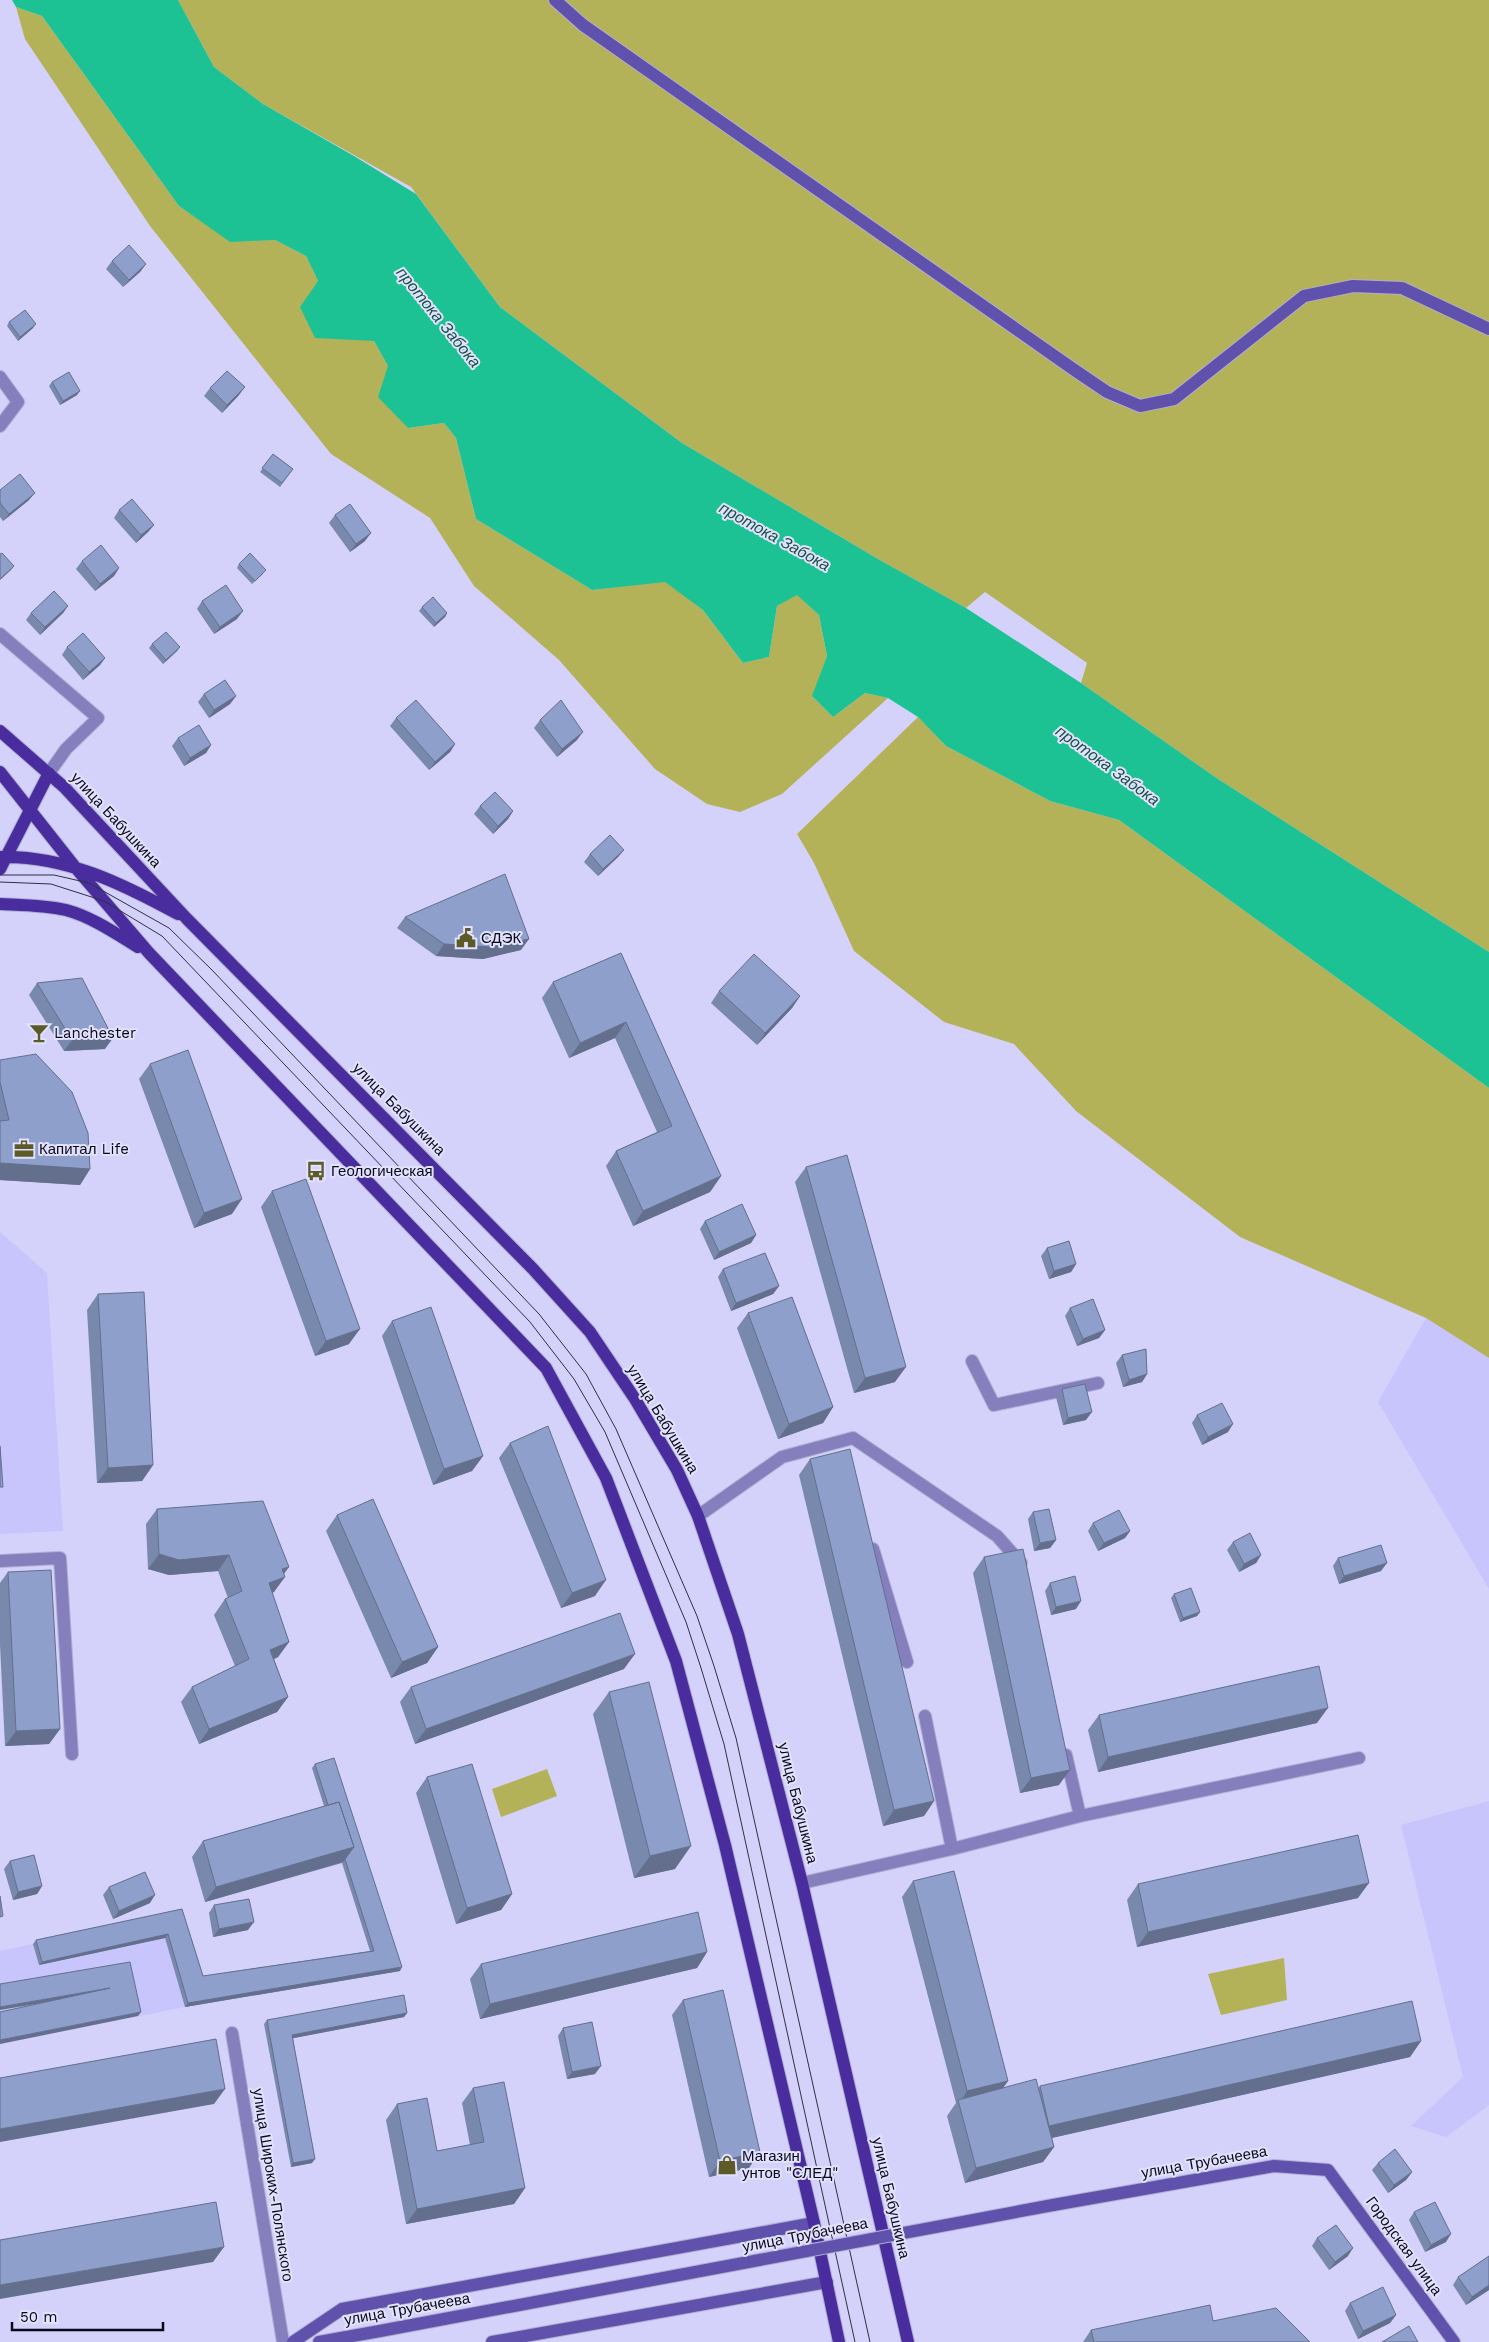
<svg xmlns="http://www.w3.org/2000/svg" width="1489" height="2342" viewBox="0 0 1489 2342" font-family="'Work Sans',sans-serif">
  <style>
    .built { fill: #c8c5fc }
    .green { fill: #b4b259 }
    .water { fill: #1cc294 }
    .lines { fill: none; stroke-linecap: round; stroke-linejoin: round }
    .street-casing { stroke: #b0aed2; stroke-width: 14 }
    .secondary-casing { stroke: #b0aed2; stroke-width: 14 }
    .primary-casing { stroke: #b0aed2; stroke-width: 14 }
    .street { stroke: #857fbd; stroke-width: 12 }
    .secondary { stroke: #6052ac; stroke-width: 12 }
    .primary { stroke: #492c9e; stroke-width: 12 }
    .tram { stroke: #312f44; stroke-width: 1 }
    .secondary-bridge-casing { stroke: #b0aed2; stroke-width: 14; stroke-linecap: butt }
    .secondary-bridge { stroke: #6052ac; stroke-width: 12 }
    .wall { fill: #7989ae }
    .shaded-wall { fill: #636f8d }
    .building { fill: #8d9fca; stroke: #636f8d }
    .labels { text-anchor: middle; stroke-width: 4; stroke-linejoin: round; paint-order: stroke }
    .street-label { font-size: 15px; fill: #0b0919; stroke: #e2e1fe }
    .poi-label { font-size: 15px; fill: #0b0919; stroke: #e2e1fe; text-anchor: start }
    .water-label { font-size: 16px; font-style: italic; fill: #15513e; stroke: #e2e1fe }
  </style>
  <rect width="100%" height="100%" fill="#d4d2fa"/>
  <!-- built -->
  <path class="built" d="M0,1232L47,1273L63,1531L0,1534Z
    M1426,1318L1489,1358V1589L1378,1402Z
    M1489,1801V2105L1446,2137L1411,2126L1463,2077L1401,1825Z
    M180,1912L205,2003L0,2044V1951Z"/>
  <!-- green -->
  <path class="green" d="M178,0H1489V952L1218,779L1081,683L1087,663L985,592L966,608L878,559L682,443L500,307L411,187L263,104L214,67Z
    M16,7L42,16L179,206L230,241L275,240L306,256L318,281L374,341L388,366L408,428L444,423L456,438L476,519L592,590L665,581L703,610L743,663L769,657L777,606L797,594L819,615L827,656L813,697L833,717L865,693L888,698L782,794L740,812L707,804L655,769L559,660L474,586L430,518L331,454L150,226L25,39Z
    M918,717L946,746L1050,801L1119,820L1489,1088V1358L1426,1318L1240,1237L1076,1111L1014,1044L944,1022L854,951L814,863L797,834Z
    M547,1769L557,1796L501,1817L492,1789Z
    M1284,1958L1287,2000L1221,2015L1208,1974Z"/>
  <!-- water -->
  <path class="water" d="M12,0H178L214,67L263,104L354,156L416,194L500,307L682,443L878,559L966,608L1081,683L1218,779L1489,952V1088L1119,820L1050,801L946,746L918,717L888,698L865,693L833,717L812,696L827,656L819,615L797,595L777,606L769,657L743,663L703,610L665,582L592,590L476,519L456,438L444,423L408,428L378,397L388,366L374,341L315,338L300,307L318,281L306,256L275,240L230,242L179,206L42,16L16,7Z"/>
  <g class="lines">
    <defs>
      <path id="street" d="M0,377L18,402L0,426
        M0,634L98,718L66,749L49,773
        M972,1361L994,1405L1098,1383
        M698,1516L782,1457L853,1438L997,1536L1021,1563
        M873,1549L907,1662
        M0,1561L60,1558L72,1754
        M925,1716L952,1849
        M1066,1755L1080,1816
        M802,1883L952,1849L1080,1816L1359,1758
        M232,2033L283,2342"/>
      <path id="secondary" d="M555,0L583,25L1073,369L1107,392L1140,406L1174,399L1304,296L1353,286L1402,288L1489,329
        M1053,2205L1274,2166L1328,2170L1454,2342
        M293,2342L342,2309L814,2223
        M319,2342L380,2331
        M492,2342L827,2282"/>
      <path id="primary" d="M0,731L64,787L187,919L533,1269L590,1332L635,1399L677,1470L698,1516L738,1634L802,1883L908,2342
        M0,772L75,867L149,953L546,1368L606,1478L676,1661L725,1845L814,2223L839,2342
        M0,857C65,855 123,884 178,914
        M0,869L49,773
        M0,904C22,905 45,905 66,910C92,917 115,933 138,947"/>
    </defs>
    <!-- street casing -->
    <use href="#street" class="street-casing"/>
    <!-- secondary casing -->
    <use href="#secondary" class="secondary-casing"/>
    <!-- primary casing -->
    <use href="#primary" class="primary-casing"/>
    <!-- street -->
    <use href="#street" class="street"/>
    <!-- secondary -->
    <use href="#secondary" class="secondary"/>
    <!-- primary -->
    <use href="#primary" class="primary"/>
    <!-- tram -->
    <path class="tram" d="M0,875H54L89,883L169,928L212,970L539,1314L586,1374L616,1429L697,1616L714,1666L736,1738L870,2342
      M0,882L51,884L104,901L162,936L530,1322L574,1379L605,1432L686,1622L701,1668L724,1744L855,2342"/>
    <defs>
      <path id="secondary-bridge" d="M380,2331L1053,2205"/>
    </defs>
    <!-- secondary-bridge casing -->
    <use href="#secondary-bridge" class="secondary-bridge-casing"/>
    <!-- secondary-bridge -->
    <use href="#secondary-bridge" class="secondary-bridge"/>
  </g>
  <!-- wall -->
  <path class="wall" d="M112,261L146,264L140,272L123,287L106,269Z
    M9,322L33,328L18,341L7,326Z
    M52,382L77,395L60,405L49,386Z
    M210,388L239,395L222,413L204,396Z
    M273,454L293,469L280,487L260,472Z
    M0,490L29,500L3,521L0,517Z
    M119,510L154,525L148,532L136,543L114,518Z
    M335,515L365,541L350,552L329,523Z
    M82,561L119,568L114,576L95,591L76,569Z
    M239,564L263,574L252,584L237,568Z
    M202,601L237,619L214,634L197,609Z
    M68,606L63,613L40,635L26,620L31,613Z
    M422,607L447,613L445,617L434,627L419,611Z
    M152,644L180,647L177,651L163,664L149,648Z
    M67,647L105,658L100,665L83,680L62,655Z
    M204,694L236,696L230,704L209,718L198,702Z
    M396,718L455,744L450,752L429,770L390,726Z
    M540,720L577,740L557,757L534,728Z
    M178,738L211,745L206,753L184,766L172,746Z
    M480,806L513,811L508,819L493,834L474,814Z
    M624,850L618,857L598,876L584,862L590,854Z
    M405,917L521,950L483,959L436,956L397,928Z
    M621,953L721,1176L710,1192L633,1226L606,1166L616,1151L657,1132L615,1038L569,1058L542,998L553,982Z
    M37,983L105,1049L64,1051L29,995Z
    M719,991L800,996L792,1008L757,1045L711,1003Z
    M0,1060L90,1169L80,1185L0,1180Z
    M150,1064L232,1214L194,1228L139,1079Z
    M806,1167L895,1382L854,1393L795,1182Z
    M272,1191L349,1344L315,1356L261,1207Z
    M705,1221L756,1235L751,1243L714,1260L700,1229Z
    M1047,1248L1076,1264L1071,1272L1049,1279L1041,1256Z
    M723,1269L779,1286L773,1294L731,1311L718,1277Z
    M98,1294L153,1465L142,1481L97,1483L87,1310Z
    M1070,1308L1105,1330L1099,1338L1077,1346L1065,1316Z
    M748,1313L833,1407L823,1423L778,1439L737,1328Z
    M392,1321L483,1456L472,1471L433,1485L382,1336Z
    M1122,1355L1147,1374L1142,1382L1123,1387L1116,1363Z
    M1062,1389L1086,1420L1063,1425L1056,1397Z
    M1197,1415L1228,1432L1202,1445L1192,1423Z
    M510,1443L595,1596L561,1608L499,1458Z
    M810,1459L934,1801L924,1816L883,1826L799,1475Z
    M157,1509L284,1574L274,1592L272,1593L289,1642L278,1657L274,1659L288,1697L277,1712L199,1744L181,1702L192,1687L235,1666L214,1615L225,1599L228,1598L218,1571L169,1575L148,1569L146,1524Z
    M1033,1512L1056,1540L1050,1548L1034,1551L1028,1519Z
    M337,1515L438,1647L427,1663L391,1678L326,1531Z
    M1093,1523L1130,1531L1125,1538L1098,1551L1088,1531Z
    M1233,1542L1261,1555L1256,1563L1239,1572L1227,1550Z
    M984,1557L1059,1785L1020,1793L973,1573Z
    M1338,1558L1381,1571L1339,1584L1333,1566Z
    M8,1572L60,1729L49,1744L5,1746L0,1645V1583Z
    M1050,1583L1076,1609L1051,1615L1045,1591Z
    M1174,1594L1200,1612L1197,1616L1180,1622L1171,1598Z
    M624,1669L415,1744L400,1702L411,1687Z
    M609,1692L675,1869L634,1878L593,1714Z
    M1099,1715L1317,1723L1098,1772L1088,1730Z
    M315,1764L400,1971L185,2007L165,1938L39,1965L33,1944L36,1940L182,1909L203,1976L370,1951L342,1863L205,1902L192,1857L203,1841L324,1806L312,1768Z
    M427,1777L512,1894L501,1910L456,1924L416,1793Z
    M10,1861L42,1886L37,1894L13,1900L4,1869Z
    M913,1881L1008,2081L1003,2088L1038,2089L1040,2086L1421,2041L1410,2057L1052,2138L1054,2147L1043,2162L965,2183L947,2116L956,2103L902,1897Z
    M1138,1884L1358,1898L1137,1947L1127,1900Z
    M109,1887L150,1903L113,1919L103,1895Z
    M214,1905L248,1930L213,1937L209,1913Z
    M707,1952L697,1968L480,2019L470,1979L481,1964Z
    M683,2000L749,2168L709,2177L672,2015Z
    M407,2013L404,2017L293,2038L312,2163L291,2167L264,2024L267,2020Z
    M563,2028L595,2074L567,2079L558,2036Z
    M473,2088L525,2188L514,2204L406,2224L386,2120L397,2104L437,2151L470,2145L462,2103Z
    M1378,2163L1412,2172L1406,2180L1388,2193L1372,2170Z
    M1414,2212L1446,2242L1425,2252L1409,2220Z
    M1317,2238L1348,2256L1329,2270L1312,2246Z
    M1458,2277L1489,2290L1466,2305L1453,2285Z
    M1350,2303L1396,2315L1390,2323L1358,2339L1345,2311Z
    M1213,2321L1310,2342H1083L1091,2330Z"/>
  <!-- shaded-wall -->
  <path class="shaded-wall" d="M146,264L140,272L123,287L129,280Z
    M36,324L33,328L18,341L20,337Z
    M245,387L239,395L222,413L227,405Z
    M80,391L77,395L60,405L63,401Z
    M35,493L29,500L3,521L9,514Z
    M154,525L148,532L136,543L141,535Z
    M371,533L365,541L350,552L356,544Z
    M14,566L11,570L0,580V579Z
    M119,568L114,576L95,591L100,584Z
    M68,606L63,613L40,635L45,627Z
    M243,611L237,619L214,634L220,627Z
    M447,613L445,617L434,627L436,623Z
    M180,647L177,651L163,664L166,660Z
    M105,658L100,665L83,680L89,672Z
    M236,696L230,704L209,718L214,710Z
    M583,732L577,740L557,757L562,749Z
    M455,744L450,752L429,770L435,762Z
    M211,745L206,753L184,766L190,758Z
    M513,811L508,819L493,834L498,826Z
    M624,850L618,857L598,876L603,869Z
    M529,939L521,950L483,959L436,956L444,944Z
    M800,996L792,1008L757,1045L765,1033Z
    M626,1022L615,1038L569,1058L580,1043Z
    M113,1038L105,1049L64,1051L72,1040Z
    M0,1163L90,1169L80,1185L0,1180Z
    M721,1176L710,1192L633,1226L643,1211Z
    M242,1199L232,1214L194,1228L204,1213Z
    M756,1235L751,1243L714,1260L719,1252Z
    M1076,1264L1071,1272L1049,1279L1054,1271Z
    M779,1286L773,1294L731,1311L736,1303Z
    M360,1329L349,1344L315,1356L326,1341Z
    M1105,1330L1099,1338L1077,1346L1083,1339Z
    M906,1367L895,1382L854,1393L865,1378Z
    M1147,1374L1142,1382L1123,1387L1129,1380Z
    M833,1407L823,1423L778,1439L789,1424Z
    M1092,1412L1086,1420L1063,1425L1068,1418Z
    M1233,1424L1228,1432L1202,1445L1208,1437Z
    M483,1456L472,1471L433,1485L444,1469Z
    M153,1465L142,1481L97,1483L108,1468Z
    M1130,1531L1125,1538L1098,1551L1104,1543Z
    M1056,1540L1050,1548L1034,1551L1040,1543Z
    M159,1554L229,1555L218,1571L169,1575L148,1569Z
    M1261,1555L1256,1563L1239,1572L1244,1564Z
    M1387,1563L1381,1571L1339,1584L1344,1576Z
    M289,1567L281,1578L285,1577L274,1592L258,1598L269,1583L282,1569Z
    M606,1580L595,1596L561,1608L572,1593Z
    M1081,1601L1076,1609L1051,1615L1056,1607Z
    M1200,1612L1197,1616L1180,1622L1183,1618Z
    M289,1642L278,1657L260,1666L270,1650Z
    M438,1647L427,1663L391,1678L402,1662Z
    M635,1654L624,1669L415,1744L426,1729Z
    M288,1697L277,1712L199,1744L209,1729Z
    M1328,1708L1317,1723L1098,1772L1108,1757Z
    M60,1729L49,1744L5,1746L16,1731Z
    M1070,1770L1059,1785L1020,1793L1031,1778Z
    M934,1801L924,1816L883,1826L894,1810Z
    M691,1846L675,1869L634,1878L650,1856Z
    M354,1847L343,1862L205,1902L216,1887Z
    M1369,1883L1358,1898L1137,1947L1148,1932Z
    M42,1886L37,1894L13,1900L18,1892Z
    M512,1894L501,1910L456,1924L467,1908Z
    M155,1895L150,1903L113,1919L119,1911Z
    M254,1922L248,1930L213,1937L219,1929Z
    M168,1934L165,1938L39,1965L42,1962Z
    M707,1952L697,1968L480,2019L490,2004Z
    M402,1967L400,1971L185,2007L188,2003Z
    M110,1988L107,1992L0,2010V2007Z
    M141,2012L138,2016L0,2044V2040Z
    M407,2013L404,2017L289,2039L292,2035Z
    M1421,2041L1410,2057L1038,2141L1049,2126Z
    M601,2066L595,2074L567,2079L572,2072Z
    M1008,2081L997,2096L959,2104L967,2091Z
    M225,2089L214,2104L0,2142V2129Z
    M1054,2147L1043,2162L965,2183L976,2168Z
    M760,2152L749,2168L709,2177L720,2161Z
    M315,2159L312,2163L291,2167L293,2163Z
    M1412,2172L1406,2180L1388,2193L1394,2185Z
    M525,2188L514,2204L406,2224L417,2209Z
    M1451,2234L1446,2242L1425,2252L1431,2245Z
    M224,2247L213,2262L0,2299V2285Z
    M1353,2248L1348,2256L1329,2270L1335,2262Z
    M1489,2285V2290L1466,2305L1472,2297Z
    M1396,2315L1390,2323L1358,2339L1363,2331Z"/>
  <!-- building -->
  <path class="building" d="M129,245L146,264L129,280L112,261Z
    M25,310L36,324L20,337L9,322Z
    M227,371L245,387L227,405L210,388Z
    M69,372L80,391L63,401L52,382Z
    M273,454L293,469L282,483L262,468Z
    M20,474L35,493L9,514L0,503V490Z
    M132,499L154,525L141,535L119,510Z
    M350,504L371,533L356,544L335,515Z
    M101,545L119,568L100,584L82,561Z
    M2,553L14,566L0,579V554Z
    M250,553L266,570L255,581L239,564Z
    M226,585L243,611L220,627L202,601Z
    M54,591L68,606L45,627L31,613Z
    M433,597L447,613L436,623L422,607Z
    M166,632L180,647L166,660L152,644Z
    M83,633L105,658L89,672L67,647Z
    M225,680L236,696L214,710L204,694Z
    M416,700L455,744L435,762L396,718Z
    M561,700L583,732L562,749L540,720Z
    M199,725L211,745L190,758L178,738Z
    M495,792L513,811L498,826L480,806Z
    M610,835L624,850L603,869L590,854Z
    M505,874L529,939L491,947L444,944L405,917Z
    M621,953L721,1176L643,1211L616,1151L672,1126L626,1022L580,1043L553,982Z
    M754,954L800,996L765,1033L719,991Z
    M82,978L113,1038L72,1040L37,983Z
    M188,1050L242,1199L204,1213L150,1064Z
    M36,1054L72,1092L88,1133L90,1169L0,1163V1121L9,1120L0,1082V1060Z
    M847,1155L906,1367L865,1378L806,1167Z
    M306,1179L360,1329L326,1341L272,1191Z
    M742,1204L756,1235L719,1252L705,1221Z
    M1069,1241L1076,1264L1054,1271L1047,1248Z
    M765,1253L779,1286L736,1303L723,1269Z
    M144,1292L153,1465L108,1468L98,1294Z
    M792,1297L833,1407L789,1424L748,1313Z
    M1093,1299L1105,1330L1083,1339L1070,1308Z
    M431,1307L483,1456L444,1469L392,1321Z
    M1146,1349L1147,1374L1129,1380L1122,1355Z
    M1085,1384L1092,1412L1068,1418L1062,1389Z
    M1222,1403L1233,1424L1208,1437L1197,1415Z
    M548,1426L606,1580L572,1593L510,1443Z
    M0,1446L3,1487H0Z
    M850,1449L934,1801L894,1810L810,1459Z
    M373,1499L438,1647L402,1662L337,1515Z
    M263,1501L289,1567L282,1569L285,1577L269,1583L289,1642L270,1650L288,1697L209,1729L192,1687L249,1659L225,1599L242,1591L229,1555L179,1560L159,1554L157,1509Z
    M1049,1509L1056,1540L1040,1543L1033,1512Z
    M1119,1510L1130,1531L1104,1543L1093,1523Z
    M1250,1533L1261,1555L1244,1564L1233,1542Z
    M1381,1545L1387,1563L1344,1576L1338,1558Z
    M1023,1549L1070,1770L1031,1778L984,1557Z
    M51,1570L60,1729L16,1731L8,1572Z
    M1075,1576L1081,1601L1056,1607L1050,1583Z
    M1191,1588L1200,1612L1183,1618L1174,1594Z
    M620,1613L635,1654L426,1729L411,1687Z
    M1319,1666L1328,1708L1108,1757L1099,1715Z
    M649,1682L691,1846L650,1856L609,1692Z
    M334,1758L402,1967L188,2003L168,1934L42,1962L36,1940L182,1909L203,1976L374,1951L345,1859L354,1847L339,1802L328,1805L315,1764Z
    M472,1764L512,1894L467,1908L427,1777Z
    M339,1802L354,1847L216,1887L203,1841Z
    M1358,1835L1369,1883L1148,1932L1138,1884Z
    M34,1855L42,1886L18,1892L10,1861Z
    M954,1871L1008,2081L967,2091L913,1881Z
    M145,1872L155,1895L119,1911L109,1887Z
    M0,1896L3,1916L0,1917Z
    M249,1899L254,1922L219,1929L214,1905Z
    M698,1912L707,1952L490,2004L481,1964Z
    M130,1962L141,2012L0,2040V2012L110,1988L0,2007V1984Z
    M723,1990L760,2152L720,2161L683,2000Z
    M404,1995L407,2013L292,2035L315,2159L293,2163L267,2020Z
    M1412,2001L1421,2041L1049,2126L1040,2086Z
    M592,2022L601,2066L572,2072L563,2028Z
    M216,2039L225,2089L0,2129V2078Z
    M1036,2079L1054,2147L976,2168L958,2100Z
    M504,2082L525,2188L417,2209L397,2104L427,2098L437,2151L484,2142L473,2088Z
    M1395,2149L1412,2172L1394,2185L1378,2163Z
    M216,2202L224,2247L0,2285V2240Z
    M1435,2202L1451,2234L1431,2245L1414,2212Z
    M1336,2225L1353,2248L1335,2262L1317,2238Z
    M1489,2256V2285L1472,2297L1458,2277Z
    M1383,2287L1396,2315L1363,2331L1350,2303Z
    M1210,2305L1213,2321L1276,2308L1310,2342H1094L1091,2330Z
    M1409,2326L1418,2342H1382Z"/>
  <!-- icons -->
  <defs>
    <symbol id="civic-bare" viewBox="-9 -9 18 18"><path d="M-.6-6.5H3V-4.5H.6V-3L4-1V1h2V6H-6V1h2V-1L-.6-3ZM-1.2 2.5V6h2.4V2.5Z" fill="#5c5b28" stroke="#e2e1fe" stroke-width="2.5" paint-order="stroke"/></symbol>
    <symbol id="bar-bare" viewBox="-9 -9 18 18"><path d="M-6-5H6L.8 .8V4.5H3.5V6h-7V4.5H-.8V.8Z" fill="#5c5b28" stroke="#e2e1fe" stroke-width="2.5" paint-order="stroke"/></symbol>
    <symbol id="office-bare" viewBox="-9 -9 18 18"><path d="M-6-3h4V-5.5h4V-3h4V5H-6ZM-1-4.5V-3h2v-1.5ZM-6 0V1H6V0Z" fill="#5c5b28" stroke="#e2e1fe" stroke-width="2.5" paint-order="stroke"/></symbol>
    <symbol id="bus-bare" viewBox="-9 -9 18 18"><path d="M-5-6H5V4H4V6H2V4H-2V6H-4V4H-5ZM-3.5-4V0h7V-4ZM-3.5 1.2v1.5H-2V1.2ZM2 1.2v1.5H3.5V1.2Z" fill="#5c5b28" stroke="#e2e1fe" stroke-width="2.5" paint-order="stroke"/></symbol>
    <symbol id="shop-bare" viewBox="-9 -9 18 18"><path d="M-5-2.5h2.3a2.7 3.5 0 0 1 5.4 0H5L5.5 6h-11ZM-1.5-2.5h3a1.5 2.3 0 0 0-3 0Z" fill="#5c5b28" stroke="#e2e1fe" stroke-width="2.5" paint-order="stroke"/></symbol>
  </defs>
  <g fill-rule="evenodd">
    <use href="#civic-bare" x="452" y="924" width="28" height="28"/>
    <use href="#bar-bare" x="25" y="1019" width="28" height="28"/>
    <use href="#office-bare" x="10" y="1135" width="28" height="28"/>
    <use href="#bus-bare" x="302" y="1157" width="28" height="28"/>
    <use href="#shop-bare" x="713" y="2151" width="28" height="28"/>
  </g>
  <g class="labels">
    <!-- street labels -->
    <g class="street-label">
      <text transform="translate(116 820) rotate(47)" y="5">улица Бабушкина</text>
      <text transform="translate(399 1109) rotate(45)" y="5">улица Бабушкина</text>
      <text transform="translate(663 1419) rotate(59)" y="5">улица Бабушкина</text>
      <text transform="translate(798 1803) rotate(76)" y="5">улица Бабушкина</text>
      <text transform="translate(1204 2162) rotate(-10)" y="5">улица Трубачеева</text>
      <text transform="translate(273 2185) rotate(81)" y="5">улица Широких-Полянского</text>
      <text transform="translate(891 2198) rotate(77)" y="5">улица Бабушкина</text>
      <text transform="translate(805 2235) rotate(-11)" y="5">улица Трубачеева</text>
      <text transform="translate(1404 2246) rotate(54)" y="5">Городская улица</text>
      <text transform="translate(407 2309) rotate(-10)" y="5">улица Трубачеева</text>
    </g>
    <!-- poi labels -->
    <g class="poi-label">
      <text x="481" y="943">СДЭК</text>
      <text x="54" y="1038">Lanchester</text>
      <text x="39" y="1154">Капитал Life</text>
      <text x="331" y="1176">Геологическая</text>
      <text x="742" y="2161">Магазин<tspan x="742" dy="17">унтов "СЛЕД"</tspan></text>
    </g>
    <!-- water labels -->
    <g class="water-label">
      <text transform="translate(439 317) rotate(51)" y="6">протока Забока</text>
      <text transform="translate(775 536) rotate(29)" y="6">протока Забока</text>
      <text transform="translate(1108 765) rotate(36)" y="6">протока Забока</text>
    </g>
  </g>
  <!-- scale -->
  <path d="M12 2322v8h151v-8" fill="none" stroke="#0b0919" stroke-width="2.5"/>
  <text x="20" y="2322" font-size="15" fill="#0b0919" stroke="#e2e1fe" stroke-width="4" paint-order="stroke">50 m</text>
</svg>
